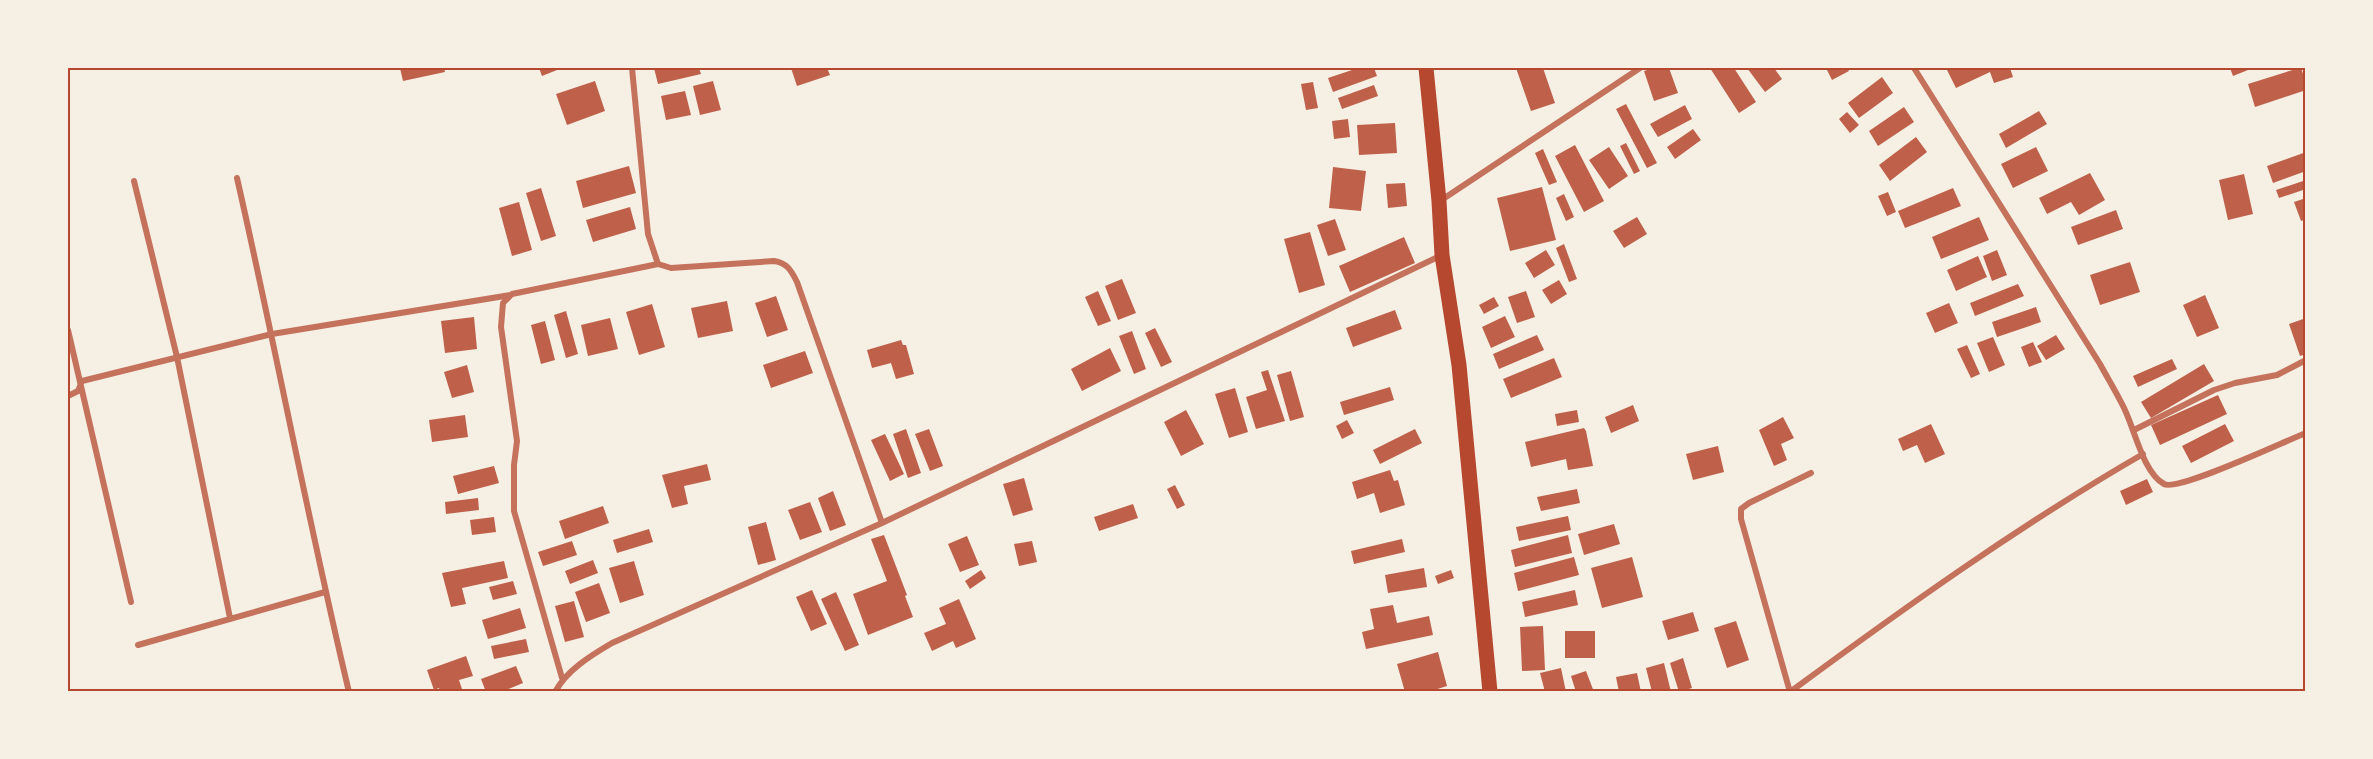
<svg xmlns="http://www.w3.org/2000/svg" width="2373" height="759" viewBox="0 0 2373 759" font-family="'Open Sans',sans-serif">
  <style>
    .building { fill: #bf614a }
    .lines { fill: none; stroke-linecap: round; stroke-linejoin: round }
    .minor { stroke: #c5725c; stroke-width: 6 }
    .trunk { stroke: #b5482f; stroke-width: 15 }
    .neatline { fill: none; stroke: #b5482f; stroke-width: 2 }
  </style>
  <rect width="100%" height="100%" fill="#f6efe4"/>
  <!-- building -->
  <path class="building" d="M400,68H444L445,72L403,81Z
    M539,68H557V70L542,76Z
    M654,68H699L701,74L658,84Z
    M791,68H827L830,75L797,86Z
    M1358,68H1374L1377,76L1333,92L1328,78Z
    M1516,68H1543L1555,103L1531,111Z
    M1654,68H1669L1678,93L1654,101L1644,71Z
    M1710,68H1734L1756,102L1739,113Z
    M1747,68H1774L1782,79L1765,92Z
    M1826,68H1847L1849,71L1832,80Z
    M1946,68H2010L2013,77L1994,83L1990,72L1956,88Z
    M2230,68H2253L2233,76Z
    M2299,68H2301L2306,82V90L2255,107L2248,84Z
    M1882,77L1893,93L1859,118L1848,103Z
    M595,81L605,111L567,125L556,94Z
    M713,81L721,110L700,115L693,86Z
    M1313,82L1318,108L1306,110L1301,84Z
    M1374,85L1378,96L1342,109L1338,98Z
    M685,91L691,115L666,120L661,96Z
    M1626,104L1657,163L1647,168L1616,109Z
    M1685,105L1692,119L1658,137L1650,124Z
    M1904,107L1914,122L1878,146L1869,131Z
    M2039,111L2047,124L2006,148L1999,134Z
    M1847,112L1859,125L1850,133L1839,119Z
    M1348,119L1350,137L1334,139L1332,121Z
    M1395,123L1397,153L1359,155L1357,125Z
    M1693,129L1701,140L1675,159L1667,147Z
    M1916,137L1927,152L1890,181L1879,165Z
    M1626,143L1640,171L1634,174L1620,146Z
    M1575,145L1604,201L1584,212L1555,156Z
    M1609,147L1628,176L1609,189L1589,160Z
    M2036,147L2048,171L2013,188L2001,164Z
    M1543,149L1557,182L1549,185L1535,153Z
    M2306,152V171L2273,183L2267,166Z
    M629,166L636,193L583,208L576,181Z
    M1333,167L1366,171L1361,211L1329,208Z
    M2090,173L2105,200L2079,215L2071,202L2047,214L2039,198Z
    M2244,174L2253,214L2228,220L2219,180Z
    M2306,180V189L2279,198L2276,190Z
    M1405,183L1407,206L1388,208L1386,184Z
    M1542,187L1556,240L1510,251L1497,198Z
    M541,188L556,236L541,241L526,193Z
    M1953,188L1961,206L1905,228L1898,211Z
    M1888,192L1896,212L1887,216L1878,196Z
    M1564,194L1574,217L1566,221L1556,198Z
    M2306,198V219L2301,221L2294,202Z
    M519,202L532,250L512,256L499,208Z
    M630,207L636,229L593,242L586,220Z
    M2116,210L2123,229L2078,245L2071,227Z
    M1637,217L1647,234L1624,248L1613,231Z
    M1979,217L1989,240L1941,259L1932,237Z
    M1335,219L1346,250L1328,256L1317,225Z
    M1310,232L1325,285L1299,293L1284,239Z
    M1404,237L1415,263L1350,292L1339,266Z
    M1564,244L1577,279L1569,282L1556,248Z
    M1546,250L1555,265L1534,278L1525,263Z
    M1997,250L2007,275L1992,281L1983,256Z
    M1978,256L1987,277L1956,291L1947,270Z
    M2130,262L2140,292L2100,305L2090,275Z
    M1122,279L1136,313L1118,320L1105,286Z
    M1559,280L1567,294L1551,304L1542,290Z
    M2018,284L2024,296L1975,316L1970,303Z
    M1098,291L1111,321L1098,326L1085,297Z
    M1526,291L1535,317L1517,323L1508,297Z
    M2205,295L2219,328L2197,337L2183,305Z
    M776,296L788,330L767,337L755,303Z
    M1494,297L1499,306L1484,314L1479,305Z
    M727,301L733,331L698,338L691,308Z
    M1949,303L1958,323L1935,333L1926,313Z
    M652,304L665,347L639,355L626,312Z
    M2036,307L2041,322L1997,337L1992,322Z
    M1395,310L1402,329L1353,347L1346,328Z
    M566,311L578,354L566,358L554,315Z
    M1505,316L1515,337L1491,348L1482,327Z
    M474,317L477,349L445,353L441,321Z
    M610,318L618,349L588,356L581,325Z
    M2306,318V354L2300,356L2289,324Z
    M545,321L555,360L541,364L531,325Z
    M1155,328L1172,362L1161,367L1145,333Z
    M1132,331L1146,369L1134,374L1119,336Z
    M1537,335L1544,350L1499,369L1493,354Z
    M2056,335L2065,349L2046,360L2037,346Z
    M1993,337L2005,365L1989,372L1977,343Z
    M901,340L903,345H906L914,374L896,379L891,363L872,368L867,350Z
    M2033,342L2042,362L2029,367L2021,347Z
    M1967,345L1980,374L1971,378L1957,349Z
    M1110,348L1121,371L1082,391L1071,369Z
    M805,351L813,373L771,388L763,365Z
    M1554,358L1562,377L1511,398L1503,379Z
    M2172,359L2177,369L2138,387L2133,376Z
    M2204,364L2214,381L2151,418L2141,402Z
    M467,365L474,392L452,398L444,372Z
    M1268,370L1285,421L1256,429L1246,397L1267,390L1261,372Z
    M1291,371L1304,417L1290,421L1277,375Z
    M1390,387L1394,400L1344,415L1340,402Z
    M1235,388L1248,432L1229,438L1215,394Z
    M2218,395L2227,414L2160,445L2151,425Z
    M1633,405L1639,421L1611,433L1605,417Z
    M1186,410L1204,444L1181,456L1164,422Z
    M1577,410L1579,422L1557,426L1555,414Z
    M465,415L468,437L432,442L429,420Z
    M1783,417L1794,438L1781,444L1787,460L1774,466L1759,430Z
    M1347,420L1354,433L1342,439L1336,426Z
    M1931,424L1945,454L1925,463L1917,445L1903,451L1898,439Z
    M2225,424L2234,441L2191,463L2182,446Z
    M1584,428L1586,431L1593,466L1568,470L1566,459L1531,467L1525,442Z
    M906,429L921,473L908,478L893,434Z
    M929,429L943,466L930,471L915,434Z
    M1415,429L1422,443L1380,464L1373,450Z
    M885,434L904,474L890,481L871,440Z
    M1718,446L1724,472L1693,480L1686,454Z
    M707,464L711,480L684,486L688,504L672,508L662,475Z
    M494,466L499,483L458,494L453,476Z
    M1390,470L1394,481L1398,480L1405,505L1380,513L1374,493L1357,499L1352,482Z
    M1024,478L1033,510L1013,516L1003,484Z
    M2147,479L2153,492L2126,505L2120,491Z
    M1175,485L1185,505L1177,509L1167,489Z
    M1577,489L1580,503L1541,511L1537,497Z
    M833,491L846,525L830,531L818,498Z
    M478,498L479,510L446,514L445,502Z
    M810,502L822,532L800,540L788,510Z
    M1133,504L1138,518L1099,531L1094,517Z
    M603,506L609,523L565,539L559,521Z
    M1568,516L1571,530L1519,541L1516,527Z
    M494,517L496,532L472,535L470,520Z
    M766,522L776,560L758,565L748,527Z
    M1614,524L1620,544L1584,555L1578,534Z
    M649,529L653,542L617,553L613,540Z
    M884,535L907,595L905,596L913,617L868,635L853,594L887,581L871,539Z
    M1568,535L1572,553L1515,567L1511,550Z
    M967,536L979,565L960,572L948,544Z
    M1402,539L1405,552L1354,564L1351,551Z
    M572,541L577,555L543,566L538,552Z
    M1032,541L1037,562L1019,566L1014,544Z
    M1574,557L1579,575L1518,591L1514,573Z
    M1632,557L1643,597L1602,608L1591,568Z
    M593,560L598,573L570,584L565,571Z
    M504,561L508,578L462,588L466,604L451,607L442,573Z
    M634,561L644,595L620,603L609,568Z
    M1424,568L1427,587L1388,593L1385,575Z
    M981,570L986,578L970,589L965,581Z
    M1451,570L1454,578L1438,584L1435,576Z
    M513,581L517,594L493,600L489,587Z
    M599,583L610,613L586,622L575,592Z
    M812,590L827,624L811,631L796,597Z
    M1575,590L1578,605L1525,617L1522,602Z
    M836,592L859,645L845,651L821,599Z
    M959,599L976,639L956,648L953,641L932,651L924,633L946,624L939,608Z
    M574,601L584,637L565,642L555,606Z
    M1393,605L1397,623L1429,616L1433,635L1366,649L1362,632L1374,629L1370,609Z
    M520,608L526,628L488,639L482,620Z
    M1693,612L1699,631L1668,640L1662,621Z
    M1736,621L1749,660L1727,668L1714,628Z
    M1543,626L1545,670L1522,671L1520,627Z
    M1565,631H1595V658H1565Z
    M526,639L529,652L494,659L491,646Z
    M1438,652L1447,686L1428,692H1405L1397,664Z
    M466,656L473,676L459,680L463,692H440L439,688L434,690L427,670Z
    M1683,658L1692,688L1679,692L1670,663Z
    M1664,663L1671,692H1652L1646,668Z
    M516,666L523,683L501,692H486L481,679Z
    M1561,668L1566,692H1545L1540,673Z
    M1586,671L1594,692H1576L1571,676Z
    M1637,673L1641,692H1619L1616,677Z"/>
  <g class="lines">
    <!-- minor -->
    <path class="minor" d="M632,68L648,234L658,264L671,268L774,261C787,263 791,270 797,282L882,523
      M1914,68L2100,364C2107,377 2115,390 2122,404C2134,425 2142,472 2164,484C2178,492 2285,441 2306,433
      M237,178C276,349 308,521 349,692
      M134,181L177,357L230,618
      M1440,201L1640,68
      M68,330L131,602
      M68,396L78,391L82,381L272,334L511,295
      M2134,430L2214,390L2235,383L2277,375L2306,360
      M138,645L325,592
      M562,678L514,511V465L517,441L501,327L503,303L512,294L658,264
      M555,692C567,670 590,656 612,643L882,523L1442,255
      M1790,692C1904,608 2020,525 2143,454
      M1790,692L1741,519V509L1749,503L1811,473"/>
    <!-- trunk -->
    <path class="trunk" d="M1426,68L1439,201L1442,255L1459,365L1490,692"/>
  </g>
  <!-- border -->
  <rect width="2373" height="759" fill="none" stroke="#f6efe4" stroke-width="138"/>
  <rect x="69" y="69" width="2235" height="621" class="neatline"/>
</svg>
